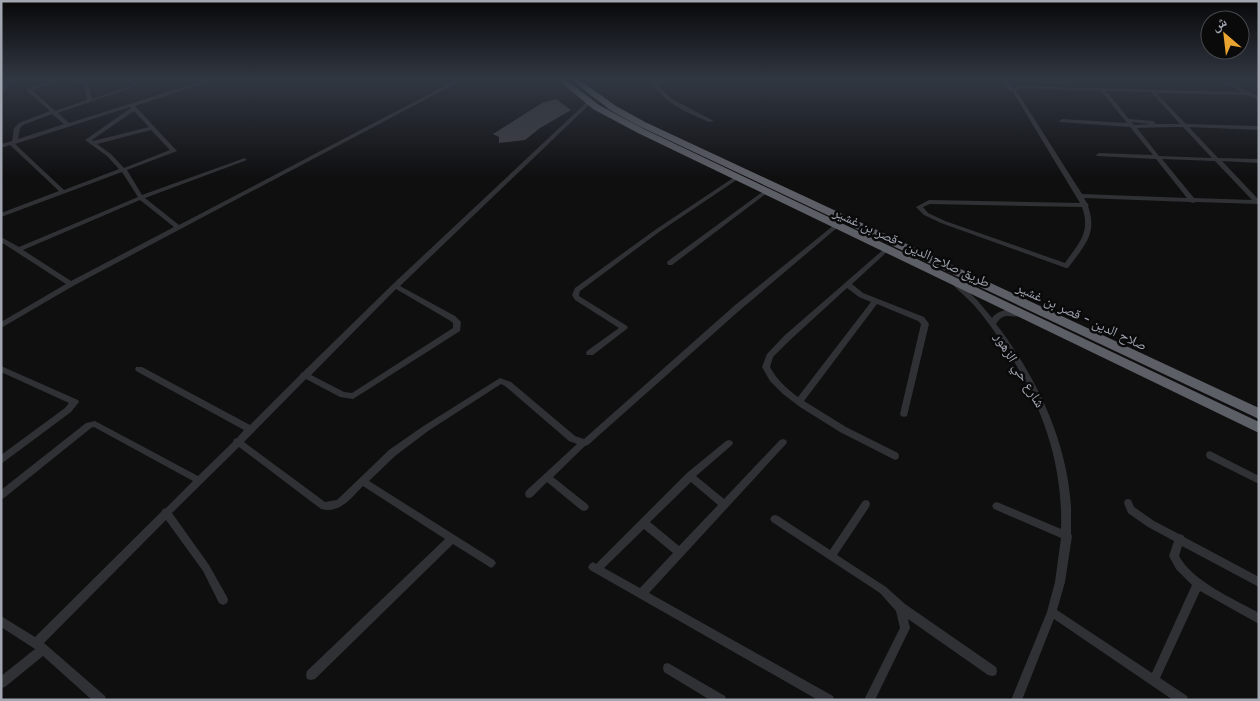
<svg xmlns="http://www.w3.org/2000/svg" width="1260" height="701" viewBox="0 0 1260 701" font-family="Inter,'Noto Naskh Arabic',sans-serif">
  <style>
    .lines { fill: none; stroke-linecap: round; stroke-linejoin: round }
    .river { fill: #2a3238; fill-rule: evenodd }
    .building { fill: #3e3f43 }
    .minor { fill: #303135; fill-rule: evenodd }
    .highway { fill: #5d5f66; fill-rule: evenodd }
    .labels { text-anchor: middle; stroke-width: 5; stroke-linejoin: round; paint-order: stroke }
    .street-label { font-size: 14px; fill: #a1a6b1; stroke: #0a0a0b }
  </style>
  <rect width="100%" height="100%" fill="#0f0f10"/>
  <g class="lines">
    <!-- river -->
    <path class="river" d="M10,79H20L1,92V85Z"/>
  </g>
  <!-- building -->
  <path class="building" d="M556,99L571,110L540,128L525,140L499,143V137L493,134L542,103Z"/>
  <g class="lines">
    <!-- minor -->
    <path class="minor" d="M57,79H64L32,90L55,111L87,100L84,84L65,79H75L88,82L92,99L133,85L127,79H132L138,85L58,113L69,123L209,79H217L135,106L177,151L127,170L142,195L242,159L244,158L247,160L145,198L179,225L458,79H464L73,286L1,328V322L66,284L1,242V237L19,247L138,197L122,172L1,217V213L59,191L10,145L1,148V144L12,141L14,128L19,123L50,111L27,91V89ZM130,107L131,108L85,140L107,156L119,169L64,190L15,144ZM134,111L149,127L93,141L92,140ZM52,114L64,124L18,139L20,128L23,125ZM151,130L170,150L124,168L111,154L97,144ZM140,200L174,227L71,281L23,250Z
      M650,79H655L659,87L672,99L714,121L709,122C684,111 664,104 650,79Z
      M1002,79H1007L1012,88L1020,86L1242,92L1218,79H1224L1259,97V100L1248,95L1156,93L1186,124L1259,126V130L1189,127L1218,158L1259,159V163L1222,161L1259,200V204L1196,202L1193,203L1190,202L1084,198L1087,203L1089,205L1088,206C1098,234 1084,246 1068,268H1066L941,223L924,215L916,207L929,200L1080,203L1013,92H1010ZM1020,88L1101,91L1127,123L1062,119L1059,121L1060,122L1130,127L1153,155L1099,153L1096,155L1097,156L1156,159L1187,198L1082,194L1016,90ZM1106,91L1151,92L1180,124H1154L1156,123L1153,121L1129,119ZM1132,122L1151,124L1134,125ZM1170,127H1183L1212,158L1159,156L1137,128ZM1162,159L1215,161L1252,200L1194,198ZM930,204L1082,207C1091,232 1079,243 1065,263L945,221L928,213L923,207Z
      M589,100L592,102L591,103L400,286L455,316L461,322L460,331L353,399L340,397L306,379L244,442L325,502L337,500L389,450L422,427L500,378L511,382L575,436L584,439L734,306L834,225H838V227L740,310L588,445L585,446L553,477L587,504L589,507L587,510L584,511L581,510L547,482L532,497L529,498L526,497L525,494L526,491L577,444L569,441L505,386L501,384L428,431L395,456L369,481L494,560L496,563L494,566L491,568L488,566L453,544L315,679L311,680L307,679L306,675L307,671L445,539L363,486C351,498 340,514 321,509L239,447L172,513L209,565L227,597L228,600L227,603L223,605L219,603L203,571L166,520L44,643L105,696L106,700H92L43,656L5,687L1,688V676L35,649L1,627V616L35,637L161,512L163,509L166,508L193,481L94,427L91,428L4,498L1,499V490L86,423L95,421L198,476L233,442L234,439L237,438L244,430L136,371L135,369L136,367H142L250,425L300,375L301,373L303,372L393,284ZM396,289L449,320L453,323V328L352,393L344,392L311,375Z
      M736,176L738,177V179L659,232L580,291L579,295V296L627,326L628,328L593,355H587L586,353L587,351L619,328L575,300L572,295L575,288L655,230Z
      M765,190L767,191V193L672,265H668L667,263L668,261Z
      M886,248L888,249L889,250L888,251L852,284L863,293L924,317L929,324L907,416L904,417L901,416L900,414L921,324L918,321L877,304L804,401L846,427L898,453L899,456L898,459L895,460L840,432L800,407L783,394L770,381L762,367L767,354L784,336L884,249ZM847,288L859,297L871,302L798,397C786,388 777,380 770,367L773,357L790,340Z
      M954,282H958L977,300L992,318C999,309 1014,307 1023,314C1013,321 1005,309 996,324C1036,376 1067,440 1071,507C1071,516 1071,525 1071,534L1072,536L1065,582L1057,610L1152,673L1192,585L1176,569L1169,556L1174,541L1148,527L1128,513L1124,503L1125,500L1128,499L1131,500L1134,507L1154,521L1179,534L1183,535L1184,537L1259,577V587L1182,546L1179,556C1192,581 1234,599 1259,613V624L1200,591L1160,678L1187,696L1188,700H1173L1054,619L1022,700H1011L1047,612L1055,582L1061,538L994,509L992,506L994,503L997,502L1061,529C1063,464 1043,408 1009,353C998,336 986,319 973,304C967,298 960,292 954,286L953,284Z
      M1,366L78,400L79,402L71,412L1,464V455L65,408L69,403L1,372Z
      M783,439L786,440L787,442L786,444L649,593L833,696L834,700H818L590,570L588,567L590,564L593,562L596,564L687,473L726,441L729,440L732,441L733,443L732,445L696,476L724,499L780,440ZM691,482L718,505L679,546L650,522ZM644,529L673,553L640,588L604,568Z
      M1210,451L1259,476V484L1207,458L1206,455L1207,452Z
      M866,500L869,501L870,504L869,507L837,555L886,587L905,604L996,667L997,671L996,675L992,676L988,675L908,619L910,628L875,700H864L900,628L896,611L880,593L772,522L770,519L772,516L775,515L778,516L830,550L863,501Z
      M668,663L725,696L726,700H710L664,672L663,668L664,664Z"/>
    <!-- highway -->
    <path class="highway" d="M557,79H565L599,105L644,129L1259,422V433L638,133L593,109Z
      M570,79H578L616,106L645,122L1259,408V419L639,126L610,110Z"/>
  </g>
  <!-- sky -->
  <linearGradient id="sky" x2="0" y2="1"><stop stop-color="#080809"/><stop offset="0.45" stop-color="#313742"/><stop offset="1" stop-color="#313742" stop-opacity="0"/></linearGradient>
  <rect width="1260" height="177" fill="url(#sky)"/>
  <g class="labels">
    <!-- street labels -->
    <g class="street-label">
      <text transform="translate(912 247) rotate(25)" y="5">طريق صلاح الدين -قصر بن غشير</text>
      <text transform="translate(1082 316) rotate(25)" y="5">صلاح الدين - قصر بن غشير</text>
      <text transform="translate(1020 370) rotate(59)" y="5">شارع حي الزهور</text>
    </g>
  </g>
  <!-- border -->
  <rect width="1260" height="701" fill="none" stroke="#a1a6b1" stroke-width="5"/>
  <!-- north arrow -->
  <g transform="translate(1225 35) rotate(332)"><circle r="24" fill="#0a0a0b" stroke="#46484d"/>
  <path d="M0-4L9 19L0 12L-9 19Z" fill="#e8a330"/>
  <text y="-8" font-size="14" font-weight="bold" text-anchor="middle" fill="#a1a6b1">ش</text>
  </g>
</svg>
